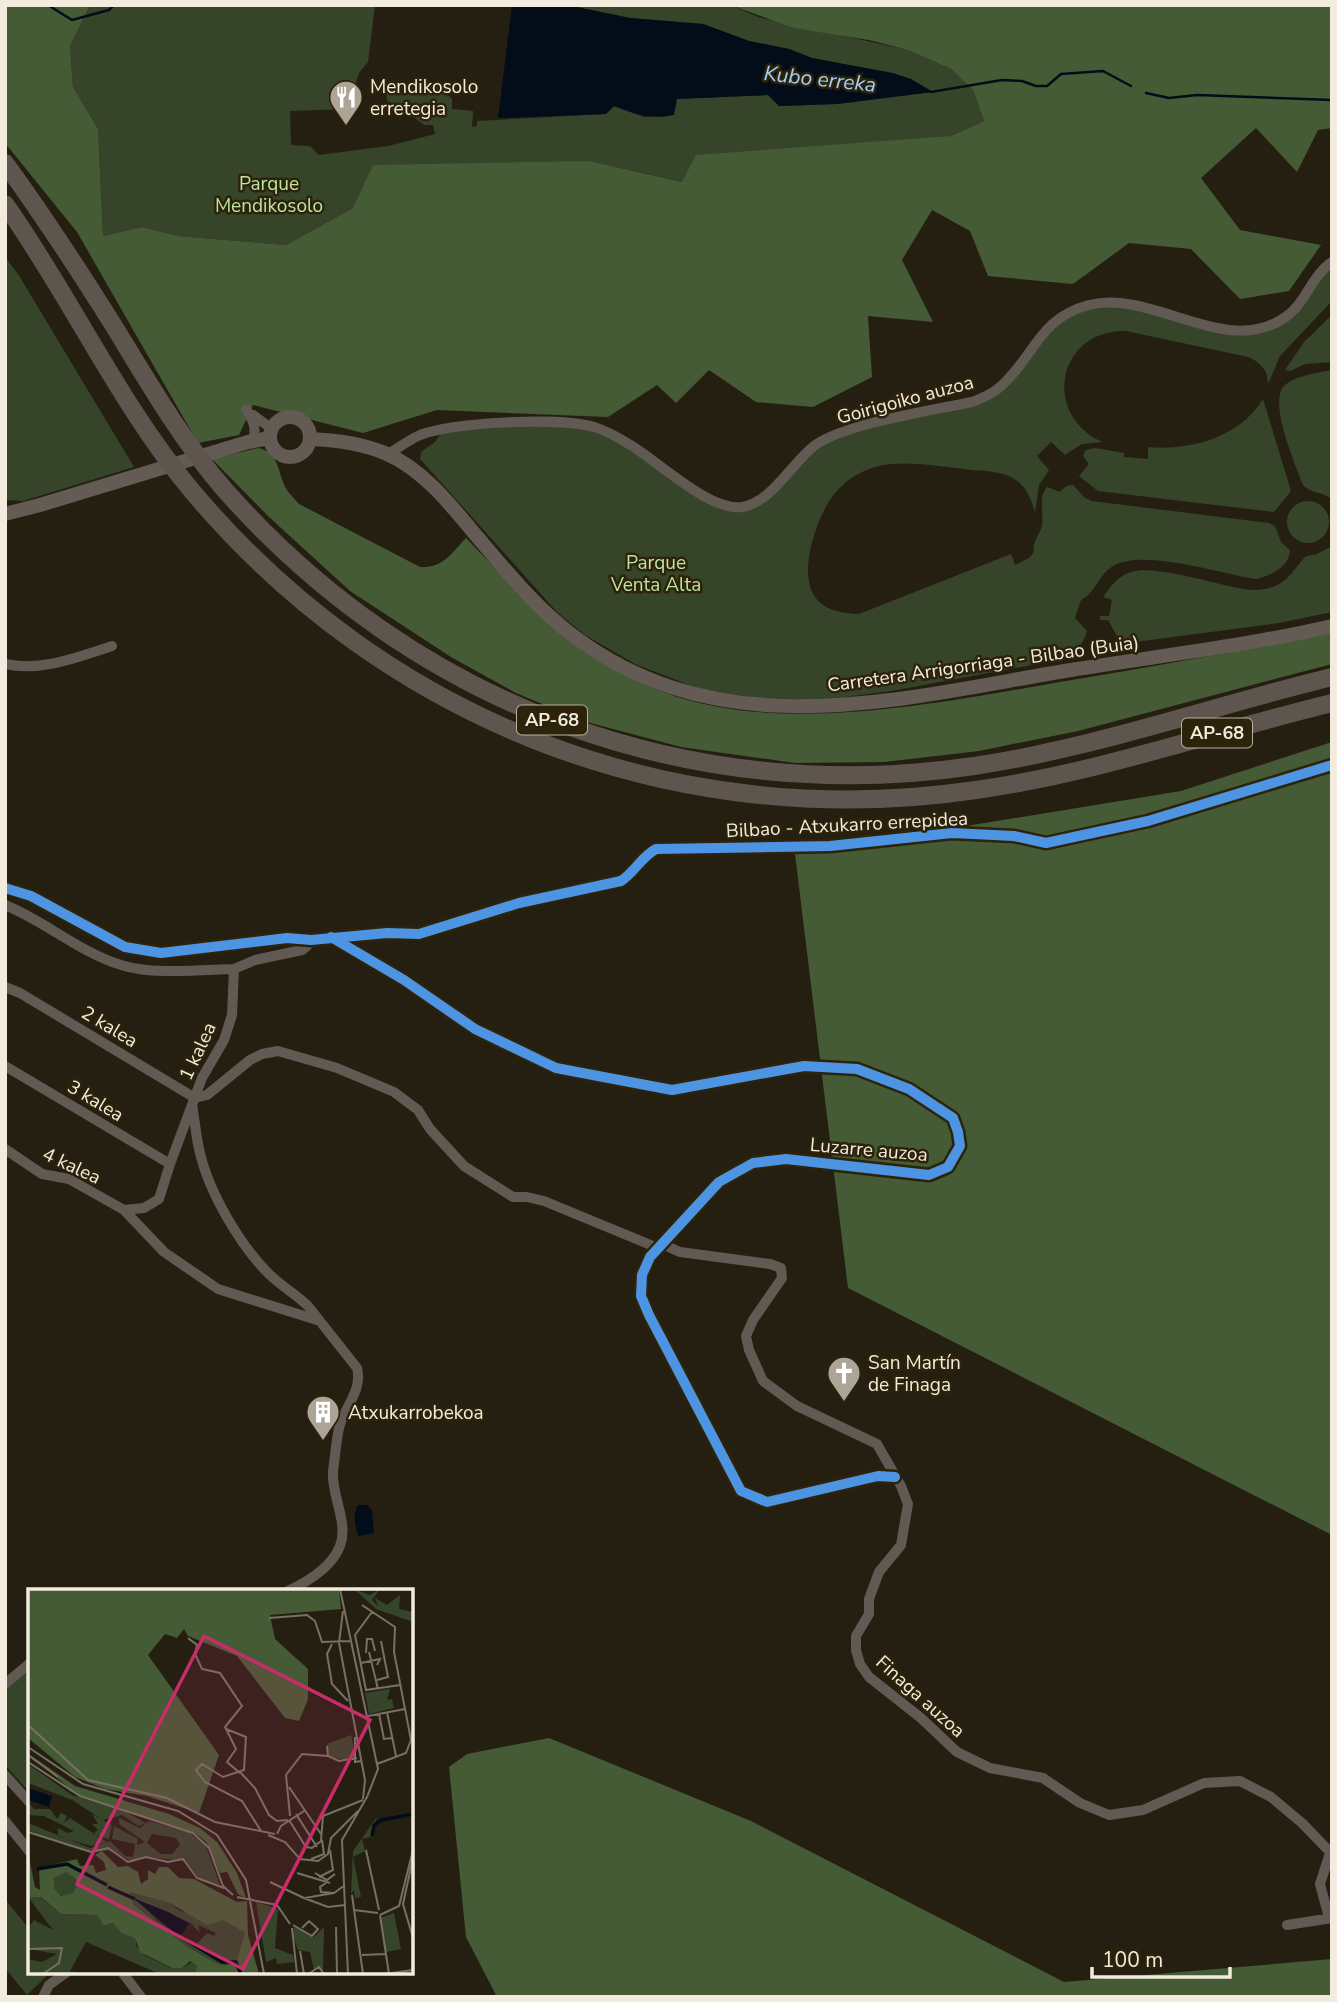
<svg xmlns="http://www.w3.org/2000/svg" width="1337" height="2002" viewBox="0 0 1337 2002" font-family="'Nunito Sans',sans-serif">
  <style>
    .green { fill: #36452a }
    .forest { fill: #455b35 }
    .water { fill: #030d1a }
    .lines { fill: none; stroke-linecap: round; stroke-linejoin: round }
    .stream { stroke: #030d1a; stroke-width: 2.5 }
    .street { stroke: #615a53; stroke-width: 10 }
    .secondary { stroke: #645b54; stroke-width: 14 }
    .highway { stroke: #5e564e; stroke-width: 18 }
    .cycleway-casing { stroke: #2d220a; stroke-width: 15 }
    .cycleway { stroke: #4d94e3; stroke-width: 10 }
    .labels { text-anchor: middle; stroke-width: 5; stroke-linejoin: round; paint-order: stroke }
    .shield { fill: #2d220a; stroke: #b8af9e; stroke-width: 2 }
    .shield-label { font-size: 18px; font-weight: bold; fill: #f3ecde }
    .poi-label { font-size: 19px; fill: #f3ecde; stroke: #2d220a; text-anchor: start }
    .park-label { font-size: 19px; fill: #b9e4a1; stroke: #2d220a }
    .street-label { font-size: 19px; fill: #f3ecde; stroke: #2d220a }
    .water-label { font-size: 21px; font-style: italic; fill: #a2d1fe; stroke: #2d220a }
    .inset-river { fill: none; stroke: #030d1a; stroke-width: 3.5 }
    .inset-road { fill: none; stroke: #777164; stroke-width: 2 }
    .view { fill: #c72d68; fill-opacity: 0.15; stroke: #c72d68; stroke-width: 3.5 }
    .inset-edge { fill: none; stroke: #f3ecde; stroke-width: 3.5 }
  </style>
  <rect width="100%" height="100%" fill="#251f12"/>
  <!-- green -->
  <path class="green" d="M90,5H375L368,62L359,73L348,109L290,111L291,145L310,146L319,155L388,146L435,134L433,125H424L401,107L387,101L386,89L394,84L441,87L452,99V109L473,111L472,127L477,126V121L606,114L614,106L644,117L673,115L676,99L769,95L779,106L837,104L932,92L911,79L812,58L789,49L749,41L703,24L630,18L567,5H730L758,17L908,50L951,69L973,90L984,121L951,136L683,182L590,161L353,208L286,245L178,236L142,227L103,236L98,129L73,87L70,46Z
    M5,257L18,274L134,467L23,501L5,500Z
    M1332,262V301L1280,356L1268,384C1268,370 1260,362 1248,357L1126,331C1059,329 1040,413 1102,442L1082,444L1065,455L1051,442L1037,456L1049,470L1039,485L1035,513C1026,475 1006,472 972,470C941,467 905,459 875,467C837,478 820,510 811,546C802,588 812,613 859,614L1011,554L1015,565L1029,558L1034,552C1032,541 1040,535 1042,525C1044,512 1038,497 1047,487L1060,492L1066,486L1073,485L1085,498L1092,501L1269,523L1275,526L1281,542L1290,550C1290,567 1270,576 1256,579C1221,574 1138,546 1110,568C1098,577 1095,593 1081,600L1075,618L1087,631C1083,645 1076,651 1064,659L891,691L846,697L794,701L762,699L700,689L637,665L585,635L557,612L420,459L421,452L435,442L444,429L465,425L594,427L720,504H753L825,439L987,396L1055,321L1109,302L1236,332L1285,318Z
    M1332,315V362L1305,364L1290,371L1285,370L1304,342Z
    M1332,370V499C1323,492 1309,493 1303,485C1296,466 1267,401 1285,385C1297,375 1317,373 1332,370Z
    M1263,399L1291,491L1274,512L1098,491L1079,476L1089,464L1083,456L1086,450L1095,448L1124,453V457L1148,459V447C1191,451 1240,437 1263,399Z
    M1287 522a21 21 0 1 1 42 0a21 21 0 1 1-42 0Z
    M1332,546V612L1279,623L1135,642L1118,638L1108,620H1100V616H1109L1112,600L1103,597C1111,586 1118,576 1131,572C1153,565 1208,582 1233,587C1247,590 1261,592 1275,586C1290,580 1295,567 1306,556L1317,554Z
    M30,1667V1793L5,1765V1688Z
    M5,1899L30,1930V1972H51L27,1995L5,1968Z"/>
  <!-- forest -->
  <path class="forest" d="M5,5H90L70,46L73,87L98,129L103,236L142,227L178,236L286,245L353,208L373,165L590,161L682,182L696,155L951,136L984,121L973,90L951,69L908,50L869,40L794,28L730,5H1332V128L1318,130L1297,172L1256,128L1201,178L1240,230L1321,245L1289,291L1240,299L1191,249L1129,243L1073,284L988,276L970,231L932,210L902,260L933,322L868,316L872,377L813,407L756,402L709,370L676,403L657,385L608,417L437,410L363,433L253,405L239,435L198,443L77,232L5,143Z
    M258,448C281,453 277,474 287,490C290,495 295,499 299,504L420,567C443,568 451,554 466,538C499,572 531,607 568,638C591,658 621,673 649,686C770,741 946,701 1072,680C1159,665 1246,651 1332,631V664L1078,731L979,751L884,762L795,763L681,747L583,721L516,693L451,657L350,591L268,516L212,459Z
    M1332,742V1535L848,1288L795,854L1181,791Z
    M549,1738L751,1821L1064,1982L1332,1959V1997H497L466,1937L449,1767L467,1754Z"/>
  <!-- water -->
  <path class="water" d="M512,5H567L630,18L703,24L749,41L789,49L812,58L893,73L911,79L933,92L837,104L779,106L768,95L677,99L674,115C651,120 635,114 614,106L606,114L498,118Z
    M358,1505H367L372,1510L374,1533L359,1536C354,1528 353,1513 358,1505Z"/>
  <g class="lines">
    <!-- stream -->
    <path class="stream" d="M48,5L72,20L109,10L114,5
      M931,92L1002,80L1022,81L1036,86H1047L1061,74L1103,71L1131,86
      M1146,93L1169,98L1197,95L1332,100"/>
    <!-- street -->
    <path class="street" d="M246,409C252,419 256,425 254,437L248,442
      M253,415L272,429
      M388,454C398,448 409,440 420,435C452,422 561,417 594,427C607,431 621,439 632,446C660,463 709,511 742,507C771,503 792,463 814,446C842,424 934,410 972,402C983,398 992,394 1000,387C1034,358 1038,318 1089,305C1153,289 1225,358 1284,318C1306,304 1311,276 1332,262
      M5,664C41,672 78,657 112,646
      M5,888L31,896L125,947L161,953L287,938L311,940L387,933L419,934L519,903L621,881C635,872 641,857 656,849L830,846L952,833L1014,836L1046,843L1148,821L1332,765
      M5,905C45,921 79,952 121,965C151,975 202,970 234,969L232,1015L224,1040L202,1078L170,1164L159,1199L144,1208L124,1210
      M331,937L404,980L475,1029L556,1068L672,1090L804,1066L857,1069L909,1089L953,1118L958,1132L960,1146L948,1167L929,1175L786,1159L753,1163L719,1182L650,1257L642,1275L641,1296L649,1315L741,1491L767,1502L878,1476L895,1477
      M234,969L255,960L302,950L307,946L311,940
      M5,987L20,993L195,1098
      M5,1066L170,1164
      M195,1098L207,1095L250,1060L262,1054L278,1051L337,1068L394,1092L418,1110L430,1129L464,1166L513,1197H527L544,1201L658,1248
      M192,1105C195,1121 196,1138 200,1153C209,1192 239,1243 266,1271C279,1285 295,1293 308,1306L357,1368C363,1391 344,1407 339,1428C336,1442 335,1458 333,1471C331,1496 349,1522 340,1546C332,1567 307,1582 288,1591
      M5,1149L42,1174L69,1179L124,1210L164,1252L218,1289L317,1320
      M662,1244L680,1252L770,1264L781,1268L782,1278L753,1320L746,1336L749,1350L763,1381L797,1406L877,1444L901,1486L908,1504L901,1545L879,1572L869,1599V1614L856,1636V1650L860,1664L869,1677L921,1718L957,1752L990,1768L1043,1778L1080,1803L1109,1815L1143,1810L1204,1783L1240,1781L1271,1797L1302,1823L1332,1854
      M5,1684L30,1663
      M5,1775L30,1803
      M5,1821L30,1852
      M1329,1918L1320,1884L1330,1853
      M1287,1925L1332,1918
      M122,1972L141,1997
      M43,1997L49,1985L67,1972"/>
    <!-- secondary -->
    <path class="secondary" d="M270 437a20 20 0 1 1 40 0a20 20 0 1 1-40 0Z
      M310,439C336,440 362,443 387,454C422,469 450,504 474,533C504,568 534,606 571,634C723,750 900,698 1071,670C1158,656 1246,646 1332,626
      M5,514L40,505L248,442L270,438"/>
    <!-- highway -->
    <path class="highway" d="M5,163C43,215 78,269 112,323C147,380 180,438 224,489C414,705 689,808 974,766C1095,748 1213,706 1332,677
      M5,204C71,297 119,404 192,491C387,723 677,834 976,790C1097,773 1213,732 1332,703"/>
    <defs>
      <path id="cycleway" d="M5,888L31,896L125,947L161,953L287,938L311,940L387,933L419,934L519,903L621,881C635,872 641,857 656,849L830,846L952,833L1014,836L1046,843L1148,821L1332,765
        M331,937L404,980L475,1029L556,1068L672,1090L804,1066L857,1069L909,1089L953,1118L958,1132L960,1146L948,1167L929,1175L786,1159L753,1163L719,1182L650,1257L642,1275L641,1296L649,1315L741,1491L767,1502L878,1476L895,1477"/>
    </defs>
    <!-- cycleway casing -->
    <use href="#cycleway" class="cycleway-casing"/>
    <!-- cycleway -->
    <use href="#cycleway" class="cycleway"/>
  </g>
  <!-- icons -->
  <defs>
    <symbol id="restaurant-pin" viewBox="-11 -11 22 30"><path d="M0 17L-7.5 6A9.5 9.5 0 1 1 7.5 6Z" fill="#aba497" stroke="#2d220a"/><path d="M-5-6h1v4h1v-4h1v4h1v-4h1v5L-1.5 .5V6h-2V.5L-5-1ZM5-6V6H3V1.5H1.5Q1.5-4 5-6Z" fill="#fff"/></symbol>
    <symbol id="church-pin" viewBox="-11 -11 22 30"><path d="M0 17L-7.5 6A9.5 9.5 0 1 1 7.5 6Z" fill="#aba497" stroke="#2d220a"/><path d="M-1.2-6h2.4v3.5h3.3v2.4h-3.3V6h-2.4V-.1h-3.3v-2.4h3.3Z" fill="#fff"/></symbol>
    <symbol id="building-pin" viewBox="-11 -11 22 30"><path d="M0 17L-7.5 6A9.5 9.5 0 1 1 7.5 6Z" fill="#aba497" stroke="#2d220a"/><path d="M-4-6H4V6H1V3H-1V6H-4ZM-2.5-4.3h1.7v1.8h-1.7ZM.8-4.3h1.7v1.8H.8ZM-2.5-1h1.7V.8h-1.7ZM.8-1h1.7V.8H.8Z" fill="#fff"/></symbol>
  </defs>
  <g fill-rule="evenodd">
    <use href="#restaurant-pin" x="327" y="78" width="38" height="52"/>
    <use href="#church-pin" x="825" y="1354" width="38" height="52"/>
    <use href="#building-pin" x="304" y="1393" width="38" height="52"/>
  </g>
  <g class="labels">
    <!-- shield labels -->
    <g class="shield">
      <rect x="517" y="705.5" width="70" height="29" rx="5"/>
      <rect x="1182" y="718.5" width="70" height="29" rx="5"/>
    </g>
    <g class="shield-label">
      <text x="552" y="726">AP-68</text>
      <text x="1217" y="739">AP-68</text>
    </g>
    <!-- poi labels -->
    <g class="poi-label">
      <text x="370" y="93">Mendikosolo<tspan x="370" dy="22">erretegia</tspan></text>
      <text x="868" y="1369">San Martín<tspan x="868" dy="22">de Finaga</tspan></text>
      <text x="348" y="1419">Atxukarrobekoa</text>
    </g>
    <!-- park labels -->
    <g class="park-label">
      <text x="269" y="190">Parque<tspan x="269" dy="22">Mendikosolo</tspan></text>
      <text x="656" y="569">Parque<tspan x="656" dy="22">Venta Alta</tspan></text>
    </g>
    <!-- street labels -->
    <g class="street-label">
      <text transform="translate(905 399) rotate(-15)" y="7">Goirigoiko auzoa</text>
      <text transform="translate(983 663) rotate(-8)" y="7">Carretera Arrigorriaga - Bilbao (Buia)</text>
      <text transform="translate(847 824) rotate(-3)" y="7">Bilbao - Atxukarro errepidea</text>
      <text transform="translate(110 1026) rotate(31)" y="7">2 kalea</text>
      <text transform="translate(197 1051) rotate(-65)" y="7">1 kalea</text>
      <text transform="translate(96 1100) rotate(31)" y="7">3 kalea</text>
      <text transform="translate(869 1149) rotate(5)" y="7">Luzarre auzoa</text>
      <text transform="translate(72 1165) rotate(25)" y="7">4 kalea</text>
      <text transform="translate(921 1696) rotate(42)" y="7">Finaga auzoa</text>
    </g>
    <!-- water labels -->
    <g class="water-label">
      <text transform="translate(820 79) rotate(6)" y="7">Kubo erreka</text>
    </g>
  </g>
  <!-- overview -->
  <g transform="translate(28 1589)">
    <rect width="385" height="385" fill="#251f12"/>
    <path d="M326,0L342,6L352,0L344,11L350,17L347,9L359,16L372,6L371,20L385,23V33L348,20ZM362,100L359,111L364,110L366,119L341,125L337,104ZM323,146L328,168L316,171L300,167L299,155ZM0,175L44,206L96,222L118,234L111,237L94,226L75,231L44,211L0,194ZM0,212L6,220H22L29,230L33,224L39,227L36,234L42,229L79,253L63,257L30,247V239L40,244L46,242L16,227L0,226ZM64,225L84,236L81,250L65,245L70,241L64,235H70ZM349,228L342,248L334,250L337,262L325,268L333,308L327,309L326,301L323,305L325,262ZM91,229L112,239L121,232L161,243L178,257L192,296L173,292L158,272L118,268L105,273L83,261L68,263L39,257L0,241V234L62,259L82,252L97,267L105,268L107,255L84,250L86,237L110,250L109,256L117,253L91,235ZM124,245L148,249L152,256L144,265H133L119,254ZM25 295a12 12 0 1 1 24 0a12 12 0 1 1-24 0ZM101,303L142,314L152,322L195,331L217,344L209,370L201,376L190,375L160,358L106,316ZM108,310L164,335L172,344L170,336L188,344L186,347L179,344L167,357L130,332ZM11,307L33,325L69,326L77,337L85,334L93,344L108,349V357L118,367L143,379H154L164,373L169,377L167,385H132L58,353L42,382L56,385L0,383V370L14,373L29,365L0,360V339L6,331L25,341L0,308ZM228,313L250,320L247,359L265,366L266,373L249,375L248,369L238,373ZM366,324L373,360L358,363L352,329ZM267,337L285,349L296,338L295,382L291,378L286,381L282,363L270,361L264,344Z" fill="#36452a" fill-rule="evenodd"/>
    <path d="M0,0H311L313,20L242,26L247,50L280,80V110L271,132L257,129L209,67L160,47L156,40L149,49L137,45L120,66L191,166L171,224L119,207L77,200L47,188L0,149ZM1,165L47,197L141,225L172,239L189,253L209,284L218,309L210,305L199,283L192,284L178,253L167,244L48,205ZM74,262L90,278L100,277L110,283L113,295L120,290V281L127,285L131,278H140L151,289L166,290L209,313L219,312L220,346L231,385H167L169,377L162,372L154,379H144L112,363L107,349L93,344L85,334L76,337L69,326L33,325L13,308H0V264L7,298L12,301L11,279L49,270L52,277L65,276L68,284L78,281L76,273L67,266ZM38,283L48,290L49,297L45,304L33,307L26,300V289ZM101,303L142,314L179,336L195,331L217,344L209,370L200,376L190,375L160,358L106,316Z" fill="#455b35" fill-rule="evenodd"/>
    <path d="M0,199L24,207L21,218L0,211ZM105,309L140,323L161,334L152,348Z" fill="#030d1a"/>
    <path class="inset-river" d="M344,247L346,236L354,231L385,225M9,280L39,275L79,296M80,298L107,310M155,349L194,373H208L213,385"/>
    <path class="inset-road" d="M312,0L350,180L339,208L314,251L320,385M334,16L367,38L366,63L383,151L378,164L349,175M315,22L311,54L337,191L335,210M344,23L327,46L338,101L372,96M241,29L279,26L287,32L294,53L323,52M160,49L169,56L167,65L174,80L192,84L214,117L197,138L208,160L199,173L212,184M304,55L299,65L304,95L320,112M341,63L350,100M338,64L339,50H344L347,62M333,74L352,70L349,76M349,91L360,88L353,52M359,123L368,167M351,125L356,150L364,149M340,127L377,120M0,136L60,191L139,209L187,233L247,245M198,140L218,148L216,181L195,188L174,175L168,181L177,193L214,212L233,242M327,148V173L333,172M299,157L300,167L311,172L329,169M0,158L55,195L150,222L189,246L218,291L236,385M0,166L30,188M0,173L52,207L165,244L181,259L195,297L205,306M212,183L227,199L241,226L249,232L260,231M261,198L293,245M268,225L289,258M262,227L258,186L274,165L300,167M261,231L278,258L284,259L293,252L295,227L335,211M0,243L63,263L80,259L100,273L118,268L140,273L155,270L169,289L196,299M249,245L253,237L276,222M240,246L257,253L272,270L290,272L300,265L303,249L330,222M338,261L351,321M385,269L375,315L385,349M283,270L296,265L294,251M269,284L302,294M287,284L299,291L307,285M291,288L305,281L302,261M242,293L276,309M298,294L292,298L293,303L306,304L317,296M306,304L276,309L300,318L317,316M324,306L335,385M209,308L249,316L262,335M326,321L350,324M352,326L371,317L385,261M352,326L361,385M265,336L284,347L290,340L281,332L274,339M308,338L309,385M264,339L269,385M0,360L34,359L31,374L15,385M272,362L276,385M334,366L358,365M280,385L291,378L296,385M356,385L385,381"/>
    <path class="view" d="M176,47L342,131L215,380L49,295Z"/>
    <rect width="385" height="385" class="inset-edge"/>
  </g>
  <!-- border -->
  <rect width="1337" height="2002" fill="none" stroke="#f3ecde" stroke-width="14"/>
  <!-- scale -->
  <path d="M1092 1967v10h138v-10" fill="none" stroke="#f3ecde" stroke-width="3.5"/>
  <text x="1102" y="1967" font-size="21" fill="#f3ecde" stroke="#2d220a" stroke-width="5" paint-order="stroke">100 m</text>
</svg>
